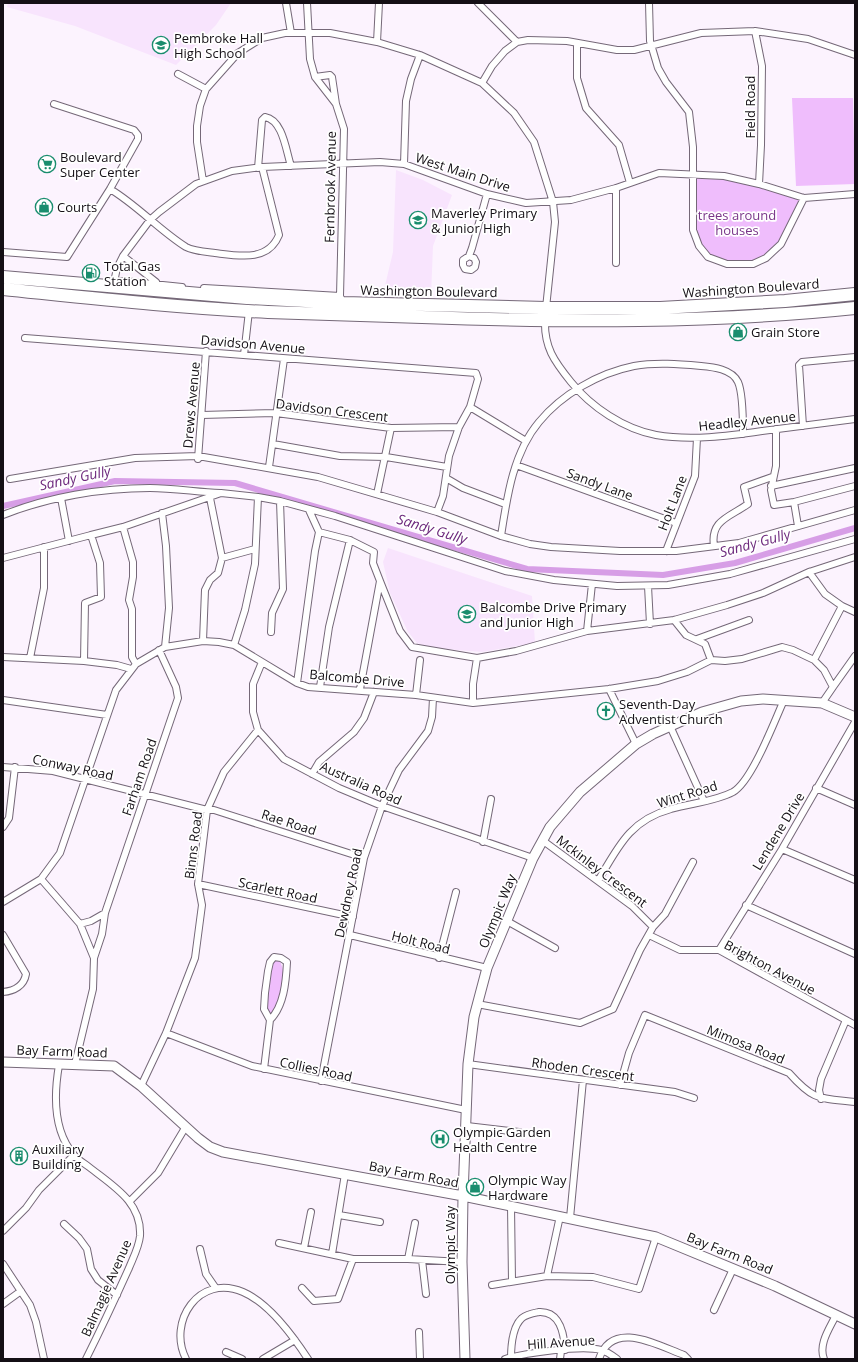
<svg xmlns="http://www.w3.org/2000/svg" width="858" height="1362" viewBox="0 0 858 1362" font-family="'Open Sans',sans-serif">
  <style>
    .built { fill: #f8e4fd }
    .green { fill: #efbdfc }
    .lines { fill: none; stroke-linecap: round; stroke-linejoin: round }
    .canal { stroke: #d79ee6; stroke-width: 6 }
    .street-casing { stroke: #756878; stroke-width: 8 }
    .secondary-casing { stroke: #756878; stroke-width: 11 }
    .highway-casing { stroke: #756878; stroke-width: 14 }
    .street { stroke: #fff; stroke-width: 6 }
    .secondary { stroke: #fff; stroke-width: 9 }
    .highway { stroke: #fff; stroke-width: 12 }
    .labels { text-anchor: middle; stroke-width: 3.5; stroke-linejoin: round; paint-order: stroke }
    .poi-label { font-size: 13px; fill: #140f15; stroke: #fff; text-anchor: start }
    .street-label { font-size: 13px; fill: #140f15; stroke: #fff }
    .park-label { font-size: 13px; fill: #793589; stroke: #fff }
    .water-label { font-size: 14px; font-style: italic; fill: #6d297d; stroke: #fff }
  </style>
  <rect width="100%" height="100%" fill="#fcf3fe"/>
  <!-- built -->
  <path class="built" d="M8,3H231L216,25L176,65L75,26L7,7Z
    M396,170L423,180L452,195L433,246L431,296L383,294L393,252Z
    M388,548L532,596L535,643L482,652L432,648L417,643L408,632L390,593L383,562Z"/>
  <!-- green -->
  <path class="green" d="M792,98H853L855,184L796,186Z
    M695,175L724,176L804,198L781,244L753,264H727L708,257L693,230Z
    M276,959L279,960C289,974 280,1001 271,1014L267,1011C267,996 266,971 276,959Z"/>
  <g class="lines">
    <!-- canal -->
    <path class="canal" d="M3,506L115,481L235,483L527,569L663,575L735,563L855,528"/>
    <defs>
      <path id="street" d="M286,3L291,33
        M307,3L310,59L315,77L336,104L344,129L340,296L343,303
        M478,3L517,42
        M649,3L650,41L658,68L666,82L689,112L693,147V230L699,246L708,257L727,264H753L766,258L781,244L804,198
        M755,31L762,66L761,145L759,184
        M377,42L379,3
        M577,43V78L586,108L619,145L630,183
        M178,74L206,89
        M315,77L330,75L332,77L336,104
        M482,83L492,66L505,51L517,42L528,40L567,41L617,50H634L701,33L755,31L808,39L855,55
        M404,164L406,101L411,79L420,55
        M258,168L262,120L265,117C283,120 286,151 291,166
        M203,181L197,142V126L200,106L206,89L238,53L262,38L285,33H330L377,42L420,55L482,83L514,113L534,142L553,202L555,222L546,308
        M616,188V263
        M110,189C137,205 159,230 186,247C193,251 207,252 215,253C239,256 268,262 279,235L262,167
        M3,252L67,257L110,189L138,139V135L134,130L54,104
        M123,256L156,282
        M469,256L474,258L476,262L475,267L471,270L465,269L463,265V260L469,256L472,248L487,194
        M114,280L182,287
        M113,287L117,268L123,256L150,220L159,212L196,184L232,171L262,167L380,162L404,164L487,194L526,203L571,200L616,188L659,173L724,176L759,184L804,198L855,194
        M204,288L340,296
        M545,320C544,347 554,361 571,382C591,407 624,429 656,435C691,441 728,436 762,431C793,427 824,423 855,419
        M25,338L476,373L478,379L470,407L459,427L449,456L443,496L437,512
        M244,355L249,311
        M470,407L526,441
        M202,415L276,413L391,428L459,427
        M803,426L799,365L802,362L855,357
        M776,429V466L771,490L774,505L794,502L855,486
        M273,444L340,456L386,457L447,467
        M198,459L206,351
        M516,465L676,523
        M269,467L284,359
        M446,478L463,488L505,504
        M10,479L135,458L198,456L318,477L437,512L501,536L530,544L551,547L620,551H676L739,543L855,510
        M771,486L855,468
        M377,494L391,428
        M61,498L69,541
        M794,502L798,526
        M162,513L166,546L169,608L165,647
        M3,515C48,497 101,488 150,488C173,488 197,492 220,493
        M123,527L133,562V577L129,600L132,609V657L136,664
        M319,532L350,540L374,552L373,563L380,581L360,689
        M91,535L123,527L221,493L258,497L280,501L335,516L505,571L554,580L617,586L668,585L730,574L855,539
        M501,536C507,497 513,453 539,422C562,394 599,373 634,366C656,362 679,364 701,366C713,367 732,369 738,382C743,393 743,422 743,434
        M714,546C710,520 730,517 748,504L744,487L772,477
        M666,551L695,476L697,438
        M3,558L91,535L100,563L101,597L85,603L84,661
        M222,558L255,549
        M809,572L825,594L842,606L814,660
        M380,581L400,631L412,647L477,658L516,651L587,631L674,620L727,605L763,593L809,572L855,557
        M648,586L650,624
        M842,606L855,612
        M674,620L686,635L705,644L711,660
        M587,631L592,584
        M271,632L272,613L283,589L280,501
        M697,639L749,620
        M203,641L205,590L210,580L218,573L222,558L210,498
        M234,645L245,610L255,564L258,497
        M3,657L84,661L117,665L131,669
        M30,658L44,588V547
        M262,662L253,684V712L258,730L284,759L339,788L382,806L533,858
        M297,683L315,551L319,532L309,510
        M320,687L329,627L350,540
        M833,687L855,656
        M609,689L636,744
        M416,695L420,660
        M3,700L107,715
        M473,703V684L477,658
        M670,726L704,801
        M3,767L53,771L207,810H214L364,858
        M312,774L319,762L354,732L364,718L374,692
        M816,788L855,805
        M3,827L9,818L15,767
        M483,842L491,799
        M782,849L855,880
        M41,879L80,924L94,958L93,989L75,1064
        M598,881C618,847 630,820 671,809C691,803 714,802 733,792C752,781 774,722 784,700
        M198,884L353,917
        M3,902L41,879L60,853L116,690L136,664L165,647L203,641L219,642L234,645L297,683L308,687L416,695L473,703L609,689L658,681L687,672L711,660L725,661L742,659L782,647L793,650L814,660L824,670L833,687L822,703
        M746,905L855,954
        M507,921L555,948
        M80,924L91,921L105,913
        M653,927L665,914L693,862
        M3,935L26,974C24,986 14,991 3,992
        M350,935L487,968
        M649,935L680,950H719L855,1025
        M719,950L782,849L855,722
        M94,958L102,934L105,913L178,698L176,687L159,650
        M439,958L456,892
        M477,1004L580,1023L613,1009L640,950L653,927L632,906L542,840
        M166,1033L252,1066L466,1110
        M468,1064L675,1092L694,1098
        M59,1065C54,1094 53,1131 74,1155C78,1160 84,1163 89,1167C113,1186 142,1202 140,1236C139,1247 133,1258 129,1268C115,1299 101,1329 86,1359
        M264,1069L270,1020L264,1009L265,993L268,971L270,962L274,957L281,958L287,962C286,982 284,1006 270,1020
        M321,1081L364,858L382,806L399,770L428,731L432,717L433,698
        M620,1085L629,1053L645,1015L789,1073C814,1101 819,1098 855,1102
        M141,1086L166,1033L195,958L202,905L198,884L207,810L224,772L258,730
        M821,1099L819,1090L821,1079L846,1020
        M467,1126L519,1132
        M130,1201L158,1173L185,1128
        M511,1206L512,1281
        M339,1215L380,1222
        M570,1218L583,1080
        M64,1224L79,1238L87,1249L91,1269L98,1280L117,1295
        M3,1231L26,1208L39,1190L74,1155
        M279,1243L353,1259H408L462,1262
        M304,1248L311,1212
        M200,1249L206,1274L215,1287
        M332,1254L345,1174
        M408,1259L415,1223
        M422,1260L426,1294
        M3,1264L30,1305L36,1322L44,1359
        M547,1276L560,1216
        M492,1285L547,1276L593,1277L639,1289L656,1237
        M302,1288L314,1301L338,1299L353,1259
        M3,1304L21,1291
        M714,1310L733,1269
        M419,1332L420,1359
        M226,1352L242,1359
        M186,1359C167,1322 199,1273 243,1292C269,1303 293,1336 308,1359
        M263,1359L295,1340
        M505,1359C525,1353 581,1345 601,1350C606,1351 613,1356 617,1359
        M511,1359C511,1347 512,1327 522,1318C527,1314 534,1313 539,1312C560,1311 564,1333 565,1350
        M560,1359L561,1351
        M599,1359C612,1319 657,1345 684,1355L688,1359
        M824,1359C818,1344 830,1328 836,1315"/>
      <path id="secondary" d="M3,1062L114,1066L141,1086L198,1138L210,1147L223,1152L463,1196L656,1237L775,1286L855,1324
        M465,1359L462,1262L463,1196L468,1064L474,1017L487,968L533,858L550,827L580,792L636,744L653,734L702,712L741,701L763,699L822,703L855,717"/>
      <path id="highway" d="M3,277L247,298L343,303L546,308H660L785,301L855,294
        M3,289C91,298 179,308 268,312C319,314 371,315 422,317C567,322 711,323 855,308"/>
    </defs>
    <!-- street casing -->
    <use href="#street" class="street-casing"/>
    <!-- secondary casing -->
    <use href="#secondary" class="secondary-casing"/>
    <!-- highway casing -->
    <use href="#highway" class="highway-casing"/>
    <!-- street -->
    <use href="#street" class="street"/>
    <!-- secondary -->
    <use href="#secondary" class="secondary"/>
    <!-- highway -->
    <use href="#highway" class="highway"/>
  </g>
  <!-- icons -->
  <defs>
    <symbol id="school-ring" viewBox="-11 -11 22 22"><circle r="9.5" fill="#fff" stroke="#1a8d6e" stroke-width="1.5"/><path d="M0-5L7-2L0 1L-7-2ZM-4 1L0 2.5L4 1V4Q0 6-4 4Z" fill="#1a8d6e"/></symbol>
    <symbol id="supermarket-ring" viewBox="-11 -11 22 22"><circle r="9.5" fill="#fff" stroke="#1a8d6e" stroke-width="1.5"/><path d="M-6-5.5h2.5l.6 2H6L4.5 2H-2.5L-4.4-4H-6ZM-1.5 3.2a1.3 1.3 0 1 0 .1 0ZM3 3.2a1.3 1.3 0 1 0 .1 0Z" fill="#1a8d6e"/></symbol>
    <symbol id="shop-ring" viewBox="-11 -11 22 22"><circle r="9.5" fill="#fff" stroke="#1a8d6e" stroke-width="1.5"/><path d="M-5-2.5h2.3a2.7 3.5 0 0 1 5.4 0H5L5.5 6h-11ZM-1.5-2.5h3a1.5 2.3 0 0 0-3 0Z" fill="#1a8d6e"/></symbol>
    <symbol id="fuel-ring" viewBox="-11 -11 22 22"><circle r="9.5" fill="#fff" stroke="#1a8d6e" stroke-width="1.5"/><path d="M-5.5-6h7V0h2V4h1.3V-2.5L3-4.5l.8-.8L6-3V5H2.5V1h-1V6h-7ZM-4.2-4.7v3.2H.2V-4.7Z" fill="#1a8d6e"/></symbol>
    <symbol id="church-ring" viewBox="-11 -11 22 22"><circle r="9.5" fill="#fff" stroke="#1a8d6e" stroke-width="1.5"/><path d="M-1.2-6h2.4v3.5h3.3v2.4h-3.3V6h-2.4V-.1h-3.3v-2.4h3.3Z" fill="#1a8d6e"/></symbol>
    <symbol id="hospital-ring" viewBox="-11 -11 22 22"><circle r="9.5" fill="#fff" stroke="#1a8d6e" stroke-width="1.5"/><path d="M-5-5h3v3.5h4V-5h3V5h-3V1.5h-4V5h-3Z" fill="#1a8d6e"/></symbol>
    <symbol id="building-ring" viewBox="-11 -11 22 22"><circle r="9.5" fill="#fff" stroke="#1a8d6e" stroke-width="1.5"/><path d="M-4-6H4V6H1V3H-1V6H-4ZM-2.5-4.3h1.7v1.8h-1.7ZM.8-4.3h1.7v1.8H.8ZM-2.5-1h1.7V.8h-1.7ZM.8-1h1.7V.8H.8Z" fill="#1a8d6e"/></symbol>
  </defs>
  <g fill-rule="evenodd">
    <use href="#school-ring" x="151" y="35" width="20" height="20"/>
    <use href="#supermarket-ring" x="37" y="154" width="20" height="20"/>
    <use href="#shop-ring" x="34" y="197" width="20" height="20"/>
    <use href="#school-ring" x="408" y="210" width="20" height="20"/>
    <use href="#fuel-ring" x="81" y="263" width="20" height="20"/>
    <use href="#shop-ring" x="728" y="322" width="20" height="20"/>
    <use href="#school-ring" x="457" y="604" width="20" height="20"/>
    <use href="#church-ring" x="596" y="701" width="20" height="20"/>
    <use href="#hospital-ring" x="430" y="1129" width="20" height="20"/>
    <use href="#building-ring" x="9" y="1146" width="20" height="20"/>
    <use href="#shop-ring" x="465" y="1177" width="20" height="20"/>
  </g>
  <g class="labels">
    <!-- poi labels -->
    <g class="poi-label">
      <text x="174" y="43">Pembroke Hall<tspan x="174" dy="15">High School</tspan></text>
      <text x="60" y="162">Boulevard<tspan x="60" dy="15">Super Center</tspan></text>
      <text x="57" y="212">Courts</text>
      <text x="431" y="218">Maverley Primary<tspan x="431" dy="15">&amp; Junior High</tspan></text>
      <text x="104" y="271">Total Gas<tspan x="104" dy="15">Station</tspan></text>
      <text x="751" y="337">Grain Store</text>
      <text x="480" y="612">Balcombe Drive Primary<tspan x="480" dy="15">and Junior High</tspan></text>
      <text x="619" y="709">Seventh-Day<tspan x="619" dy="15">Adventist Church</tspan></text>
      <text x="453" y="1137">Olympic Garden<tspan x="453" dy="15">Health Centre</tspan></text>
      <text x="32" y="1154">Auxiliary<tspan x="32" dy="15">Building</tspan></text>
      <text x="488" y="1185">Olympic Way<tspan x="488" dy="15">Hardware</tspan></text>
    </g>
    <!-- street labels -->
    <g class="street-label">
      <text transform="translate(750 107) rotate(-90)" y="5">Field Road</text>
      <text transform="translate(463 172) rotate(18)" y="5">West Main Drive</text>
      <text transform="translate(330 187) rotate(-89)" y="5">Fernbrook Avenue</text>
      <text transform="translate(751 288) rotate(-4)" y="5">Washington Boulevard</text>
      <text transform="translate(429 291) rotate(1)" y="5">Washington Boulevard</text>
      <text transform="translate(253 344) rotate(5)" y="5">Davidson Avenue</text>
      <text transform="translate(191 405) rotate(-85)" y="5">Drews Avenue</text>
      <text transform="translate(332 410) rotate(7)" y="5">Davidson Crescent</text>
      <text transform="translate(747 421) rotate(-6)" y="5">Headley Avenue</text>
      <text transform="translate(600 484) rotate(20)" y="5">Sandy Lane</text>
      <text transform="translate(672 503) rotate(-69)" y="5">Holt Lane</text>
      <text transform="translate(357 678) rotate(5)" y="5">Balcombe Drive</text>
      <text transform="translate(73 767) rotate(12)" y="5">Conway Road</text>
      <text transform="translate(139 777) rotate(-71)" y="5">Farham Road</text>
      <text transform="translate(361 783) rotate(24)" y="5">Australia Road</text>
      <text transform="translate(687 794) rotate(-17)" y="5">Wint Road</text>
      <text transform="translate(289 822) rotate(18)" y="5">Rae Road</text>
      <text transform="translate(778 831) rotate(-59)" y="5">Lendene Drive</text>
      <text transform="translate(193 845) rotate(-83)" y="5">Binns Road</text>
      <text transform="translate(602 871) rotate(37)" y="5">Mckinley Crescent</text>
      <text transform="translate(278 890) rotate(12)" y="5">Scarlett Road</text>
      <text transform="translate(348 893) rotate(-78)" y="5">Dewdney Road</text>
      <text transform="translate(497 911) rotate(-68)" y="5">Olympic Way</text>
      <text transform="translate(421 942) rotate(14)" y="5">Holt Road</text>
      <text transform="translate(770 967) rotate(28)" y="5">Brighton Avenue</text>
      <text transform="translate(746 1044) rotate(22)" y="5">Mimosa Road</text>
      <text transform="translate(62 1051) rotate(2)" y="5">Bay Farm Road</text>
      <text transform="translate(316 1069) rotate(12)" y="5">Collies Road</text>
      <text transform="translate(583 1069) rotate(8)" y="5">Rhoden Crescent</text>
      <text transform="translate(414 1174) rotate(11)" y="5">Bay Farm Road</text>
      <text transform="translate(450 1245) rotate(-90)" y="5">Olympic Way</text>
      <text transform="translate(730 1253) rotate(22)" y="5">Bay Farm Road</text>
      <text transform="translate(106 1288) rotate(-66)" y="5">Balmagie Avenue</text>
      <text transform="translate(561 1342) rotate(-4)" y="5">Hill Avenue</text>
    </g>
    <!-- park labels -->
    <g class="park-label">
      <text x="737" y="220">trees around<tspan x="737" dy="15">houses</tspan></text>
    </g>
    <!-- water labels -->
    <g class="water-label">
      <text transform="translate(75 478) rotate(-12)" y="5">Sandy Gully</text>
      <text transform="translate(432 529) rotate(17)" y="5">Sandy Gully</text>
      <text transform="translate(755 543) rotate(-15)" y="5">Sandy Gully</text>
    </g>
  </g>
  <!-- border -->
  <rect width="858" height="1362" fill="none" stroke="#140f15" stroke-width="8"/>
</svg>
